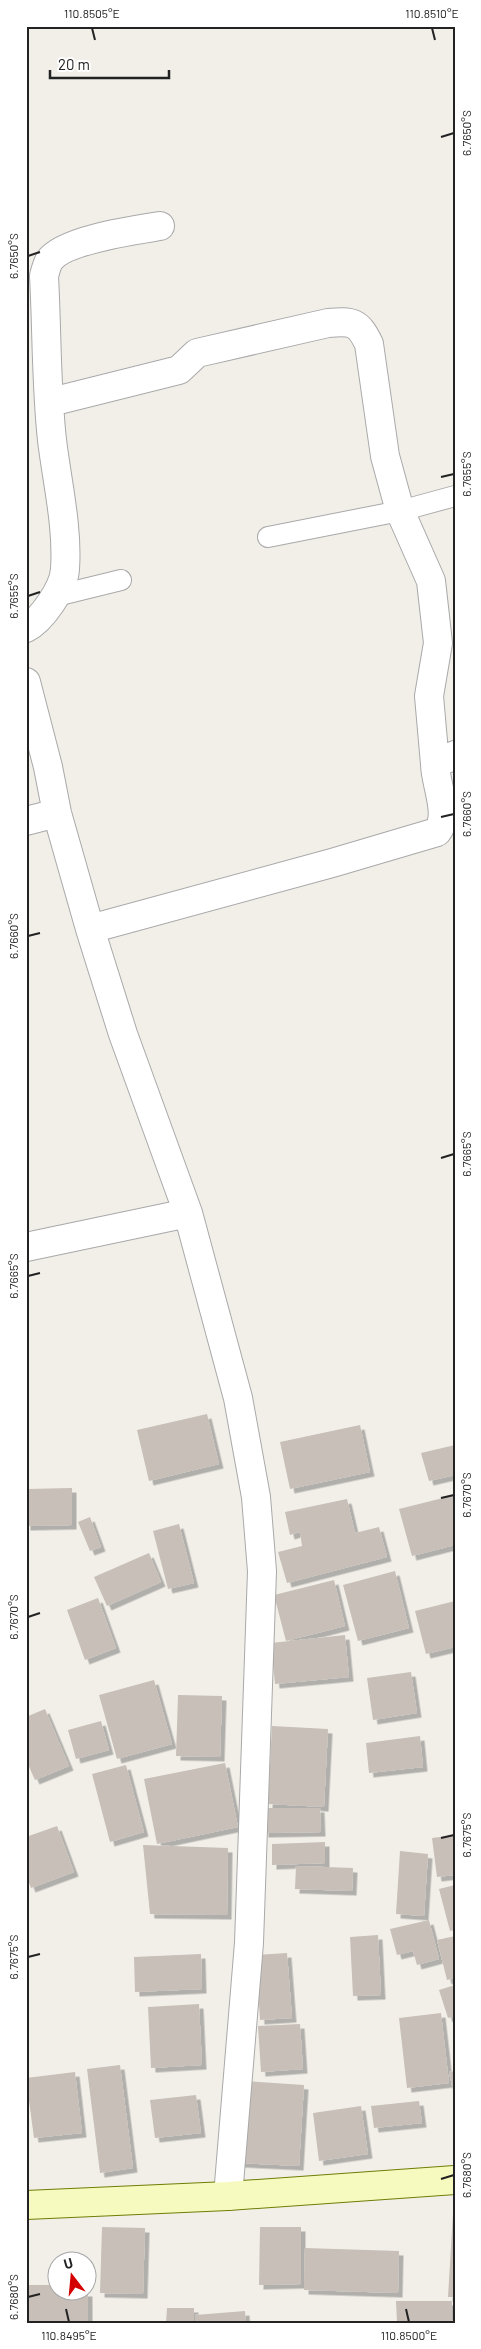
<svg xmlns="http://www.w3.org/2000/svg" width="481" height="2349" viewBox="0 0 481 2349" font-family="Barlow,sans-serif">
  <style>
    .building { fill: #c7bfb8; filter: url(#shadow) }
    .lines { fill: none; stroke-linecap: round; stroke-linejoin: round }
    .lane-casing { stroke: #a9a9a9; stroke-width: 22 }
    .street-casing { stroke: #a9a9a9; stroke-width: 30 }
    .secondary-casing { stroke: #707d05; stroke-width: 30 }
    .lane { stroke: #fff; stroke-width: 20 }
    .street { stroke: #fff; stroke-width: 28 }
    .secondary { stroke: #f7fabf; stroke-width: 28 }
    .ticks { fill: none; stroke: #222; stroke-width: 2 }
    .neatline { fill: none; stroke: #222; stroke-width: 2 }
    .ticks-label { font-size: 12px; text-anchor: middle; fill: #222 }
  </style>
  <defs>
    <filter id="shadow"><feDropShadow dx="4.5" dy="4.5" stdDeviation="0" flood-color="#0004"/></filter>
  </defs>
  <rect width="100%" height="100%" fill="#f2efe9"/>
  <!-- building -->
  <path class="building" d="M207,1414L219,1464L149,1481L137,1430Z
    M360,1425L370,1472L290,1489L280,1442Z
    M455,1445V1475L429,1481L421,1453Z
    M72,1488V1525L26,1526V1489Z
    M455,1495V1545L412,1556L399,1509Z
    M347,1499L355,1533L379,1527L387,1557L287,1583L278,1552L302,1546L300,1532L290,1535L285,1512Z
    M90,1517L101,1547L90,1551L78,1522Z
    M179,1524L194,1583L168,1589L153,1531Z
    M149,1553L161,1582L107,1606L94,1577Z
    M395,1571L409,1628L358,1641L343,1585Z
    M334,1580L345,1626L286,1641L274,1595Z
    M98,1598L116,1648L85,1660L67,1610Z
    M455,1601V1647L426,1654L415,1611Z
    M345,1635L349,1677L275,1684L271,1643Z
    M411,1672L417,1713L373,1720L367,1678Z
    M154,1680L172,1744L117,1759L99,1695Z
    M178,1695L222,1696L220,1757L176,1756Z
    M45,1709L69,1766L35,1780L26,1760V1717Z
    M101,1721L109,1750L76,1759L68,1730Z
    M272,1726L328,1729L324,1807L268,1804Z
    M420,1736L423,1767L369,1773L366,1743Z
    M225,1763L238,1827L157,1844L144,1779Z
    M126,1765L144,1832L110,1842L92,1774Z
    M263,1808H320L321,1832L264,1833Z
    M57,1826L74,1872L31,1888L26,1875V1837Z
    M455,1835V1875L437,1877L432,1838Z
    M325,1842V1863L272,1865V1844Z
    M143,1845L228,1848L227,1915L150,1914Z
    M400,1851L428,1854L424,1916L396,1914Z
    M296,1866L353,1868L352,1891L295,1889Z
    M455,1885V1930L450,1931L439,1889Z
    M429,1920L439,1959L417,1965L413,1951L397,1955L390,1929Z
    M378,1935L381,1995L353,1996L350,1937Z
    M455,1936V1978L447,1980L437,1940Z
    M287,1953L292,2018L260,2020L256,1955Z
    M201,1954L202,1989L135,1992L134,1957Z
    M455,1985V2016L448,2018L439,1990Z
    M199,2004L202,2065L151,2068L148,2007Z
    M441,2013L449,2083L407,2088L399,2018Z
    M300,2024L303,2069L261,2072L258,2026Z
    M120,2065L133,2168L100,2173L87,2069Z
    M455,2071V2095H454L449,2072Z
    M75,2072L82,2133L34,2138L26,2078Z
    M244,2081L304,2085L299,2166L239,2163Z
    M196,2095L201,2133L155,2138L150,2100Z
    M419,2101L422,2123L374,2128L371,2106Z
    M361,2106L368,2154L319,2161L313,2113Z
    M453,2213H455V2297H448Z
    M102,2227L145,2228L143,2294L100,2293Z
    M260,2227H301V2284L259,2285Z
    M305,2248L399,2251L398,2293L304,2290Z
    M26,2285H58V2292H88V2323H26Z
    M396,2301H452V2320H455V2323H397Z
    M167,2308H194V2323H166Z
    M245,2311L246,2323H195V2315Z"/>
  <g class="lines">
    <defs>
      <path id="lane" d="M268,537L400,511L455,496
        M56,596L121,580"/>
      <path id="street" d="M51,402L179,370L197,353L328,323C352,321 358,321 369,344L385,456L400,511L431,581L438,643L429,696L435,764
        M26,628C42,620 64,588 65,569C68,527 57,482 52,440C46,386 47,330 44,276C45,272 47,265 49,261C63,240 135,230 160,226
        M26,682L48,767L57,813L90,929L123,1034L188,1213L238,1398L256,1497L262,1571L249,1943L228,2196
        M26,821L57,813
        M90,929L332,863L437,832C451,815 435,784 435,764L455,755
        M26,1247L188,1213"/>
      <path id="secondary" d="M26,2205L228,2196L455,2180"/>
    </defs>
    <!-- lane casing -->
    <use href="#lane" class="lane-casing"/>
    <!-- street casing -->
    <use href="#street" class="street-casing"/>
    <!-- secondary casing -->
    <use href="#secondary" class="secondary-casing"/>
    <!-- lane -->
    <use href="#lane" class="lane"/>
    <!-- street -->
    <use href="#street" class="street"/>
    <!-- secondary -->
    <use href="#secondary" class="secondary"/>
  </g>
  <!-- ticks -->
  <path class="ticks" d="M92,28L95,40M432,28L435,40M441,137L454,133M28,256L40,252M441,477L454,474M28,596L40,592M441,817L454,814M28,936L40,933M441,1158L454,1154M28,1276L40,1273M441,1498L454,1495M28,1617L40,1613M441,1838L454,1835M28,1957L40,1954M441,2179L454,2175M28,2297L40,2294M66,2309L69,2322M406,2309L409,2322"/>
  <!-- border -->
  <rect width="481" height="2349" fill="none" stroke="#ffffff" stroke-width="55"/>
  <!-- north arrow -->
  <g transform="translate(72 2276) rotate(344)"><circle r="24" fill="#ffffff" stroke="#a7a7a7"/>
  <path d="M0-4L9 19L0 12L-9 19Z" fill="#d40000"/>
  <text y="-8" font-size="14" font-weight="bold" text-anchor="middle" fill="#222222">U</text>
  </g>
  <!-- scale -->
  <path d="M50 70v8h119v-8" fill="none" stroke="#222222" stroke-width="2.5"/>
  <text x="58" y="70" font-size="15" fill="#222222" stroke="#ffffff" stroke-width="4" paint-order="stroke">20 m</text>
  <rect x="28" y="28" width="426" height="2294" class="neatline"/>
  <g class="ticks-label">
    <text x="92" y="18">110.8505°E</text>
    <text x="432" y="18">110.8510°E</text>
    <text transform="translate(467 133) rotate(-90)" y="4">6.7650°S</text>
    <text transform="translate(14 256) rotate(-90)" y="4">6.7650°S</text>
    <text transform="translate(467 474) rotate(-90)" y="4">6.7655°S</text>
    <text transform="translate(14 596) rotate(-90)" y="4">6.7655°S</text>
    <text transform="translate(467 814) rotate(-90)" y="4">6.7660°S</text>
    <text transform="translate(14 936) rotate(-90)" y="4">6.7660°S</text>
    <text transform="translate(467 1154) rotate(-90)" y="4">6.7665°S</text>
    <text transform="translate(14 1276) rotate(-90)" y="4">6.7665°S</text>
    <text transform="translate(467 1495) rotate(-90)" y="4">6.7670°S</text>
    <text transform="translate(14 1617) rotate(-90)" y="4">6.7670°S</text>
    <text transform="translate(467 1835) rotate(-90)" y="4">6.7675°S</text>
    <text transform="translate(14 1957) rotate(-90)" y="4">6.7675°S</text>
    <text transform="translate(467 2175) rotate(-90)" y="4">6.7680°S</text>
    <text transform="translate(14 2297) rotate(-90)" y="4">6.7680°S</text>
    <text x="69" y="2340">110.8495°E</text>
    <text x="409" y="2340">110.8500°E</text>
  </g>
</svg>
